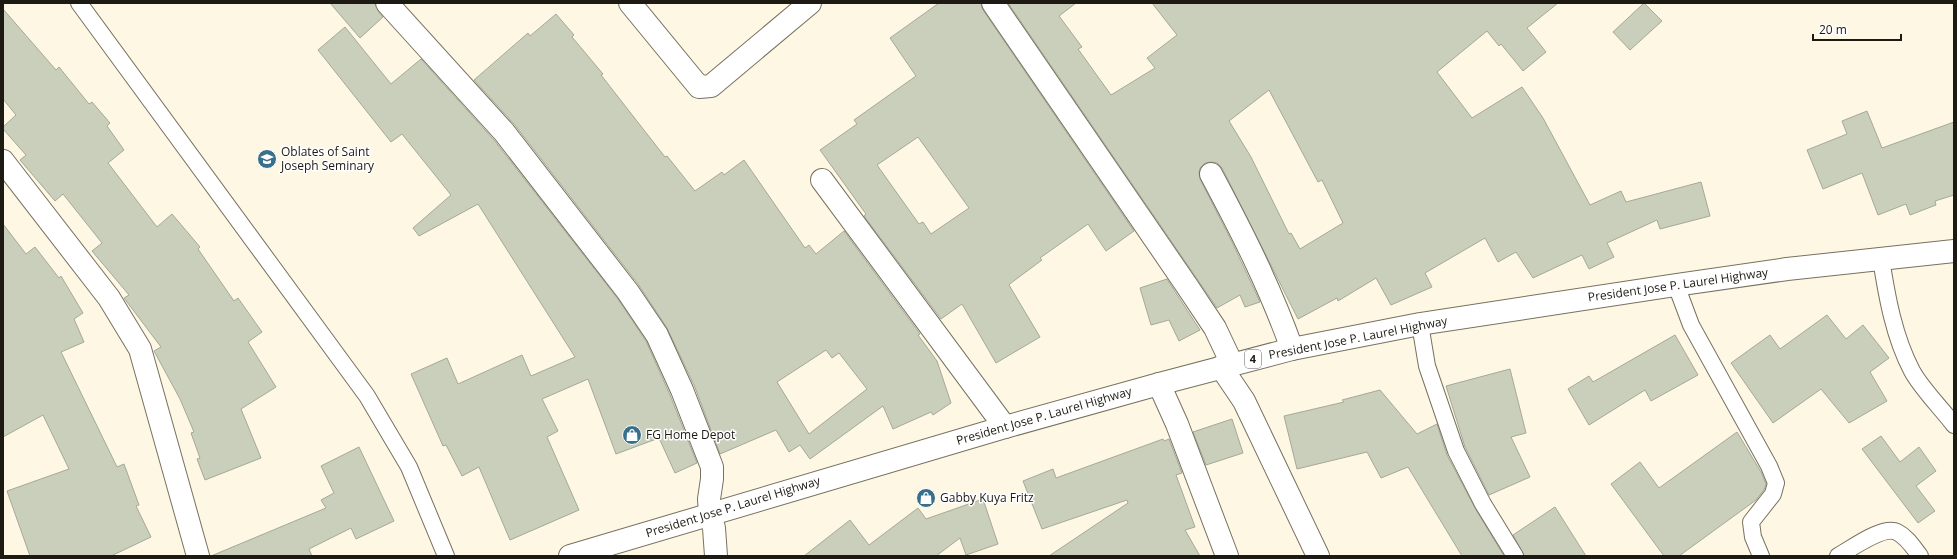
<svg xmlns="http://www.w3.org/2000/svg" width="1957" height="559" viewBox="0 0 1957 559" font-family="'Open Sans',sans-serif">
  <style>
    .building { fill: #cacfbb; stroke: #a5a997; fill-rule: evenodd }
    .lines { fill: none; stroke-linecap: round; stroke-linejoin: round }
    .lane-casing { stroke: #787160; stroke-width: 18 }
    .street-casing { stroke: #787160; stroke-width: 24 }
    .primary-casing { stroke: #787160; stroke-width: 24 }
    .lane { stroke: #fff; stroke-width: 16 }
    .street { stroke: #fff; stroke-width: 22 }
    .primary { stroke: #fff; stroke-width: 22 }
    .labels { text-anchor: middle; stroke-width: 3; stroke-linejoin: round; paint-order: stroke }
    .shield { fill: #fff; stroke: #615f5a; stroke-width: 1 }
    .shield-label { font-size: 11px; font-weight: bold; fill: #1d1a13 }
    .poi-label { font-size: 12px; fill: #1d1a13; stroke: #fff; text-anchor: start }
    .street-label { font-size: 12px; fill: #1d1a13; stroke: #fff }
  </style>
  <rect width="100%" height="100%" fill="#fef7e4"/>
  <!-- building -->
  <path class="building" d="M330,3H375L378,11L383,17L360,38Z
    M939,3H981L983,10L1134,231L1106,251L1088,224L1040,258L1042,260L1011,283L1009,285L1040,337L996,363L962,304L941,319L864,216L866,214L820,150L857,124L854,120L916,76L890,38ZM918,137L969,208L931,234L923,222L919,224L877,165Z
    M1008,3H1076L1059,16L1082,47L1078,49L1111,95L1155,68L1147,58L1177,35L1152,3H1558L1527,28L1546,52L1523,71L1501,44L1499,46L1487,31L1437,72L1472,118L1522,87L1543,118L1590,205L1621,191L1626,202L1701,182L1710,216L1660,229L1657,220L1607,243L1614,257L1589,269L1582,255L1533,278L1516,252L1498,262L1485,238L1425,273L1432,287L1391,305L1376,278L1338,301L1337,298L1298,319L1222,168L1217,163L1211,162L1205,163L1200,168L1199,173L1200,179L1233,244L1260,302L1245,307L1240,295L1217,308ZM1269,90L1318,182L1322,180L1343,223L1300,249L1291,233L1289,234L1251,157L1229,121Z
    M1644,3L1662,21L1630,50L1613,32Z
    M3,9L56,70L59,67L89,104L92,102L110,123L107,126L124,150L108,163L157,227L172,214L200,247L198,249L234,301L238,298L262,332L248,342L276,387L241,409L261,458L205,480L197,459L200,458L191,433L194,432L180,399L154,351L161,347L124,298L129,295L92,251L102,243L63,194L55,201L20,160L26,155L3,129V127L16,115L3,99Z
    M556,14L574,35L572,37L603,74L601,75L665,157L667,156L695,191L722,172L724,175L744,160L805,248L809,245L816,254L844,231L920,334L918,335L937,361L951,403L933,415L931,412L893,429L883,406L810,459L800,445L789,452L776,430L720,454L694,385L667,328L638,284L514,124L474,80L528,33L530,36ZM826,350L832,358L839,353L867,389L809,434L777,382Z
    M345,27L391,84L421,59L494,140L618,299L646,341L670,395L697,463L675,473L659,438L616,454L588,379L542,399L558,431L547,437L579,510L510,540L479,467L462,476L446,445L443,446L411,374L447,358L458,384L522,355L531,376L575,357L478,204L419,236L413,228L451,195L402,134L391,142L318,50Z
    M1867,111L1882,148L1954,122V195L1935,201L1936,205L1910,215L1906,204L1878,215L1862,173L1823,189L1807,150L1847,134L1842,121Z
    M3,224L26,254L35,247L59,278L61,276L83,313L74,319L84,342L61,352L117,467L124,464L139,505L136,506L151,537L111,556H30L7,491L69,469L43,415L3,437Z
    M1167,279L1200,330L1179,341L1169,320L1151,325L1140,288Z
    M1827,315L1846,339L1863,325L1889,358L1870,372L1887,401L1849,423L1821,389L1773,423L1731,363L1770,335L1780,349Z
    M1675,335L1698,375L1651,401L1645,390L1589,425L1568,389L1589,376L1593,382Z
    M1510,369L1526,433L1511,437L1530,477L1489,495L1465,447L1446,386Z
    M1380,390L1417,434L1437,424L1447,455L1475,508L1504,556H1462L1408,467L1381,478L1367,452L1297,469L1284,416L1344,402L1342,400Z
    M1232,419L1243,453L1206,465L1193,432Z
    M1737,432L1761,472L1766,484L1764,490L1756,500L1679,556H1664L1611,484L1640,462L1659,488Z
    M1881,436L1900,462L1919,447L1936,471L1916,486L1935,511L1918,523L1862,449Z
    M1163,439L1164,441L1169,439L1182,473L1176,475L1195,527L1185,530L1200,556H1049L1128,503L1127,500L1042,529L1023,481L1053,469L1056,478Z
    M359,447L394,521L356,539L351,528L309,549L312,556H211L326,508L321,500L334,493L321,466Z
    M983,499L998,544L966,555L960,538L936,556H804L850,520L869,545L918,508L926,519Z
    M1555,507L1586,556H1524L1513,535Z"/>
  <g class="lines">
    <defs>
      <path id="lane" d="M79,3L367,396L409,467L446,556
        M1881,259C1887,297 1894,337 1912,371C1921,388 1942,409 1954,425
        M1676,285L1691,325L1769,466L1776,483L1773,494L1751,522L1753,537L1761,556
        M1420,324L1427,366L1456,451L1483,504L1515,556
        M1838,556C1851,549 1883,525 1897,532C1907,537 1913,547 1920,556"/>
      <path id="street" d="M387,3L504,132L628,292L657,335L682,390L712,467V479L709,499L710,514L714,528L716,556
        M630,3L699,87L711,86L810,3
        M993,3L1187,286L1215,328L1232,364
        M3,161L109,298L140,349L198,556
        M1211,174C1242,232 1270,287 1292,349
        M822,180L1005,427
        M1221,367L1244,401L1318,556
        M1159,384L1177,424L1227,556"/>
      <path id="primary" d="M570,556L1005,427L1159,384L1292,349L1420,324L1676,285L1787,269L1954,251"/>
    </defs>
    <!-- lane casing -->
    <use href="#lane" class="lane-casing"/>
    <!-- street casing -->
    <use href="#street" class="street-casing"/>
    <!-- primary casing -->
    <use href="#primary" class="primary-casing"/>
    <!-- lane -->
    <use href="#lane" class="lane"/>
    <!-- street -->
    <use href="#street" class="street"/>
    <!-- primary -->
    <use href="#primary" class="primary"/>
  </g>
  <!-- icons -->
  <defs>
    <symbol id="school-disc" viewBox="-11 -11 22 22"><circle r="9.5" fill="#386f8a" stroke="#fff"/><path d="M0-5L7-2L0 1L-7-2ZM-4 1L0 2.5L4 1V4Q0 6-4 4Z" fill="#fff"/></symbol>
    <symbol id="shop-disc" viewBox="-11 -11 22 22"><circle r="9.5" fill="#386f8a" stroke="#fff"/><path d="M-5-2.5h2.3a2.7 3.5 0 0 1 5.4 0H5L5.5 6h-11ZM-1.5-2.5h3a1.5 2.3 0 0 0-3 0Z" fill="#fff"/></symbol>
  </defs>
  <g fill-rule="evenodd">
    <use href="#school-disc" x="256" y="148" width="22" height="22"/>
    <use href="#shop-disc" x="621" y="424" width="22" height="22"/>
    <use href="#shop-disc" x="915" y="487" width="22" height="22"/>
  </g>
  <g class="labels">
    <!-- shield labels -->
    <rect class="shield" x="1245" y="350" width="16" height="18" rx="3"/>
    <g class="shield-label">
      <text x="1253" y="363">4</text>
    </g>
    <!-- poi labels -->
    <g class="poi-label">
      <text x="281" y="156">Oblates of Saint<tspan x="281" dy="14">Joseph Seminary</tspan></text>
      <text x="646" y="439">FG Home Depot</text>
      <text x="940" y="502">Gabby Kuya Fritz</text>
    </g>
    <!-- street labels -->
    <g class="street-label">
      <text transform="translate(1678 285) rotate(-8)" y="4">President Jose P. Laurel Highway</text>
      <text transform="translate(1358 338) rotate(-11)" y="4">President Jose P. Laurel Highway</text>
      <text transform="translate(1044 416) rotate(-16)" y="4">President Jose P. Laurel Highway</text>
      <text transform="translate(733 507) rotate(-17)" y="4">President Jose P. Laurel Highway</text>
    </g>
  </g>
  <!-- border -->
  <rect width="1957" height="559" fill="none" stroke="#1d1a13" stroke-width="8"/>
  <!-- scale -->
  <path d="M1813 34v6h88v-6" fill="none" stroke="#1d1a13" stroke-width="2"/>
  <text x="1819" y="34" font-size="12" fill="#1d1a13" stroke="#ffffff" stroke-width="3" paint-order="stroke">20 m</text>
</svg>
